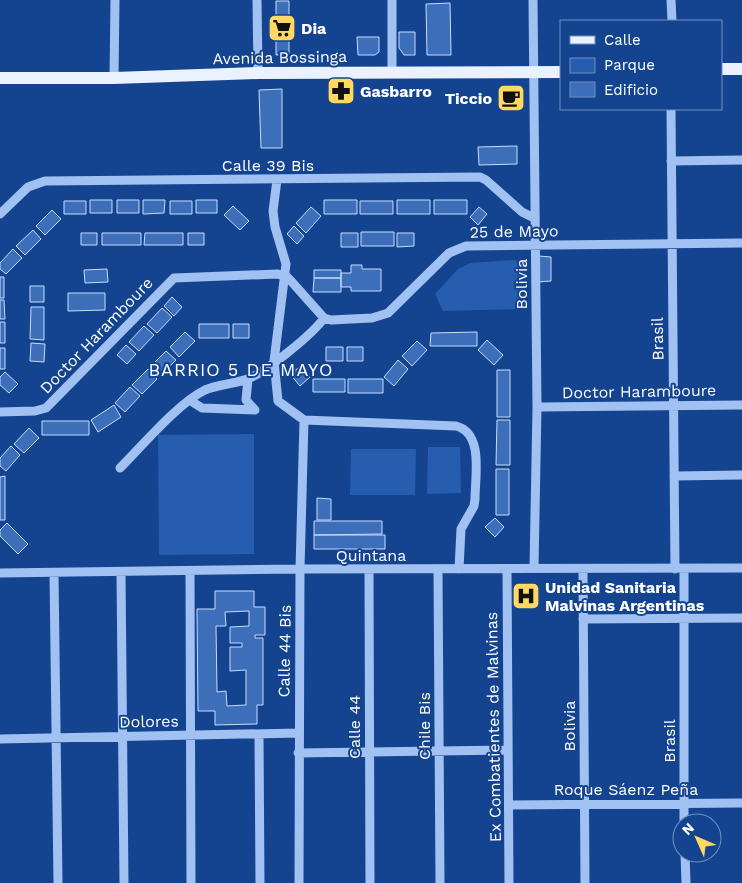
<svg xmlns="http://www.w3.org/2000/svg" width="742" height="883" viewBox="0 0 742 883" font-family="'Work Sans',sans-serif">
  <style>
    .green { fill: #265daf }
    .building { fill: #3d6eb9; stroke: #c7dcfc; fill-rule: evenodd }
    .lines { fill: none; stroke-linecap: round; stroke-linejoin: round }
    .minor { stroke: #a0c1f1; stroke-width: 9 }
    .major { stroke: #eaf1ff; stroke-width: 12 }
    .labels { text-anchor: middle; stroke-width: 4; stroke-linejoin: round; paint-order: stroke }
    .poi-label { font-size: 16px; font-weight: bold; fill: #fff; stroke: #144490; text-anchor: start }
    .street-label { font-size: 16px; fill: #fff; stroke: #144490 }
    .neighbourhood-label { font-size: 18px; letter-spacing: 1px; fill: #fff; stroke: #144490 }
  </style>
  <rect width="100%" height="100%" fill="#144490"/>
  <!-- green -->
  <path class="green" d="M515,260L522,267L519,309L443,311L435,294L458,269L470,263Z
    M254,434V554L159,555L158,435Z
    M428,447H460L461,493L427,494Z
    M351,449H416L415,495H350Z"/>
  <!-- building -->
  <path class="building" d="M276,1H289V54L276,55Z
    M450,3L451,55H427L426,4Z
    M399,32H415V55H404L399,48Z
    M357,37H379V52L375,55H358Z
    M515,86L519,91V104H504L503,87Z
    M282,89V148H261L259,90Z
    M517,146V164L479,165L478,147Z
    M90,200H112V213H90Z
    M117,200H139V213H117Z
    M143,200H165L164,213L143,214Z
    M196,200H217V213H196Z
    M324,200H357V214H324Z
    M397,200H430V214H397Z
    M434,200H467V214H434Z
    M64,201H86V214H64Z
    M170,201H192V214H170Z
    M360,201H393V214H360Z
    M233,206L249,221L240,230L224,215Z
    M311,207L321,216L306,233L296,223Z
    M479,207L487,214L478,225L470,217Z
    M52,210L61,219L45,235L36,226Z
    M294,226L304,236L297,244L287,234Z
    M33,230L41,239L25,255L16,246Z
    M361,232H394V246H361Z
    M81,233H97V245H81Z
    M102,233H141V245H102Z
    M145,233H183V245H144Z
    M188,233H204V245H188Z
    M341,233H358V247H341Z
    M397,233H414V246L397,247Z
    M13,249L22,258L6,274L0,269V263Z
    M539,256L551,257V281L538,282Z
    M351,265H362V269H381V291H351V287H341V273H351Z
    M107,269L108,282L85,283L84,270Z
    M314,270H341V278H314Z
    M0,277H4V298H0Z
    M314,278H341V292H313Z
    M30,286H44V302H30Z
    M68,293H105V310L68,311Z
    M172,297L182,307L174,316L164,306Z
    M0,300H4L5,319H0Z
    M31,307H44V340L30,339Z
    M162,308L172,317L157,333L147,324Z
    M0,322H5V343H0Z
    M199,324H229V338H199Z
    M233,324H249V338H233Z
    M144,326L154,335L139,351L129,342Z
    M185,332L195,341L179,357L170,347Z
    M477,332V346H430L431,333Z
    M487,340L503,355L494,365L478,350Z
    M417,341L427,350L412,366L402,356Z
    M31,343L45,344L44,362L30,361Z
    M126,345L136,354L127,364L117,355Z
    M326,347H343V361H326Z
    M347,347H363V361H347Z
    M0,348H5V369H0Z
    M166,351L176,360L160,376L151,366Z
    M398,360L408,369L394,386L384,377Z
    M301,366L310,377L300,386L290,374Z
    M148,369L157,379L142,394L132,385Z
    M497,370H510V417H497Z
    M5,372L18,384L9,393L0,385V377Z
    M313,379H345V392H313Z
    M348,379H383V393H348Z
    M130,387L140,396L125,412L115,403Z
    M114,405L121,417L98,432L91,420Z
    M497,420H510V465H496Z
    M42,421H89V435H42Z
    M29,428L39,438L24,453L14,444Z
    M11,446L20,455L6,471L0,466V458Z
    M496,469H509V515H496Z
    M5,476V520H0V477Z
    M317,498L331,499V520H317Z
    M495,518L504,527L495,537L485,527Z
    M314,521H382V534L314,535Z
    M7,523L28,544L18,554L0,536V530Z
    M314,535H385V549H314Z
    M215,591H254V607H265V635H255V638H263V705H257V724L215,725V711H198L197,609H215ZM249,611V626L230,627V643H242V647H230V671L246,670V705L227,706L226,691L217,692L216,626H226L225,612Z"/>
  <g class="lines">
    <!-- minor -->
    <path class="minor" d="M257,0L258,73
      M533,0L537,407L534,568
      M671,0L672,21
      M392,72V0
      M114,78L115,0
      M671,109L675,569
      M671,161L742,160
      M277,180L273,211L275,227L286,264L274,361L278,401L304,420L456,426C484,433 475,477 475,499L474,506L461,529L459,569
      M0,214L28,187L45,181L480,177L486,180L522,212L534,218
      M248,379L246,400L255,410
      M191,401L202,408L255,410
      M537,407L742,405
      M0,412L35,411L46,408L174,278L277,274L286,276L291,281L324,318L331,320L372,318L388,313L449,253L466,246L742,243
      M120,468C142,446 178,403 205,390C219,384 236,384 250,378C269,369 312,335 324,318
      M674,476L742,475
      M438,569L440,883
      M369,570L370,883
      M507,570L509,883
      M583,570L585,883
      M190,571L191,883
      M0,573L300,569L742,568
      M54,573L58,883
      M121,573L124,883
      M583,619L742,618
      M259,734L260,883
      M0,739L299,733
      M298,753L508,750
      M509,805L742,803
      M684,823V569
      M685,853L686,883
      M299,883L300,569L304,420"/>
    <!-- major -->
    <path class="major" d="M721,69H742
      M0,78H114L258,73L561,72"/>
  </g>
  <!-- icons -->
  <defs>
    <symbol id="supermarket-square" viewBox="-11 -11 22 22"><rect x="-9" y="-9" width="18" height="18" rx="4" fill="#ffd960" stroke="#144490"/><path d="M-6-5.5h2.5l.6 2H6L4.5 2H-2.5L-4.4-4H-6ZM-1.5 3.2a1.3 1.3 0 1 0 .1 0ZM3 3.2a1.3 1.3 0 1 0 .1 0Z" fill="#111"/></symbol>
    <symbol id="pharmacy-square" viewBox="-11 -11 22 22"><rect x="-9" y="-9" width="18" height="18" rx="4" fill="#ffd960" stroke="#144490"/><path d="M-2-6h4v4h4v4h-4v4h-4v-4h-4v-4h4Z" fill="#111"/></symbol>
    <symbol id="cafe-square" viewBox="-11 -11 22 22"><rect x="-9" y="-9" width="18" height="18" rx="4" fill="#ffd960" stroke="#144490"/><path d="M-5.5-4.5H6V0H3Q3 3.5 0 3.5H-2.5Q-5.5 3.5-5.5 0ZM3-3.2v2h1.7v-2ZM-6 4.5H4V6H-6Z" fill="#111"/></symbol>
    <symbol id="hospital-square" viewBox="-11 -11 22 22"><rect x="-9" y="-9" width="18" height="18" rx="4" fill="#ffd960" stroke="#144490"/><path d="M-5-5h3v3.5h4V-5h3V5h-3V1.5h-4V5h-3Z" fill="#111"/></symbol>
  </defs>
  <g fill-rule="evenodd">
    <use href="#supermarket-square" x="266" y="12" width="32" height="32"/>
    <use href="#pharmacy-square" x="325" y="75" width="32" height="32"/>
    <use href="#cafe-square" x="495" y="82" width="32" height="32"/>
    <use href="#hospital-square" x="510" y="580" width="32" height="32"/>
  </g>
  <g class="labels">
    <!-- poi labels -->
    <g class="poi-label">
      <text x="301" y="34">Dia</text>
      <text x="360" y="97">Gasbarro</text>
      <text x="492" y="104" text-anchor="end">Ticcio</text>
      <text x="545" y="593">Unidad Sanitaria<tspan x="545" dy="18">Malvinas Argentinas</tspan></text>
    </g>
    <!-- street labels -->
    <g class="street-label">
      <text transform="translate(280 57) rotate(-1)" y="6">Avenida Bossinga</text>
      <text x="268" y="171">Calle 39 Bis</text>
      <text transform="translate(514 231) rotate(-1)" y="6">25 de Mayo</text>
      <text transform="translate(521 284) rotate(-90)" y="6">Bolivia</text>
      <text transform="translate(96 335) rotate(-46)" y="6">Doctor Haramboure</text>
      <text transform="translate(657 339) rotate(-91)" y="6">Brasil</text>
      <text transform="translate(639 391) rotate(-1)" y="6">Doctor Haramboure</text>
      <text x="371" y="561">Quintana</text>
      <text transform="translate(284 651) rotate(-89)" y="6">Calle 44 Bis</text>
      <text transform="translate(149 721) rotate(-1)" y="6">Dolores</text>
      <text transform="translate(424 726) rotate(-90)" y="6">Chile Bis</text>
      <text transform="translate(569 726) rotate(-90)" y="6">Bolivia</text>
      <text transform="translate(354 727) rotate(-90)" y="6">Calle 44</text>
      <text transform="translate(493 727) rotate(-91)" y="6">Ex Combatientes de Malvinas</text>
      <text transform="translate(669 741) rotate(-90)" y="6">Brasil</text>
      <text x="626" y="795">Roque Sáenz Peña</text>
    </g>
    <!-- neighbourhood labels -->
    <g class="neighbourhood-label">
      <text x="241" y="376">BARRIO 5 DE MAYO</text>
    </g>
  </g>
  <!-- legend -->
  <rect x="560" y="20" width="162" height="90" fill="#144490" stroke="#728fbc"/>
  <rect x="570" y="36" width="25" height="8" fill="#eaf1ff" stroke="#728fbc"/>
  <text x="604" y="45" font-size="15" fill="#ffffff">Calle</text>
  <rect x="570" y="58" width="25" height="15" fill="#265daf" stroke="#728fbc"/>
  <text x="604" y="70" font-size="15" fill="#ffffff">Parque</text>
  <rect x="570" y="82" width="25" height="15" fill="#3d6eb9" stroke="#728fbc"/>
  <text x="604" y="95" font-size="15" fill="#ffffff">Edificio</text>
  <!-- north arrow -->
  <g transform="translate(697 838) rotate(315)"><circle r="24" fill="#144490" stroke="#728fbc"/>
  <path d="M0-4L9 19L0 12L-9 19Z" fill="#ffd960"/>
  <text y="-8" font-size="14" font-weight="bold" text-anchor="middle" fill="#ffffff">N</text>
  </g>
</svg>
